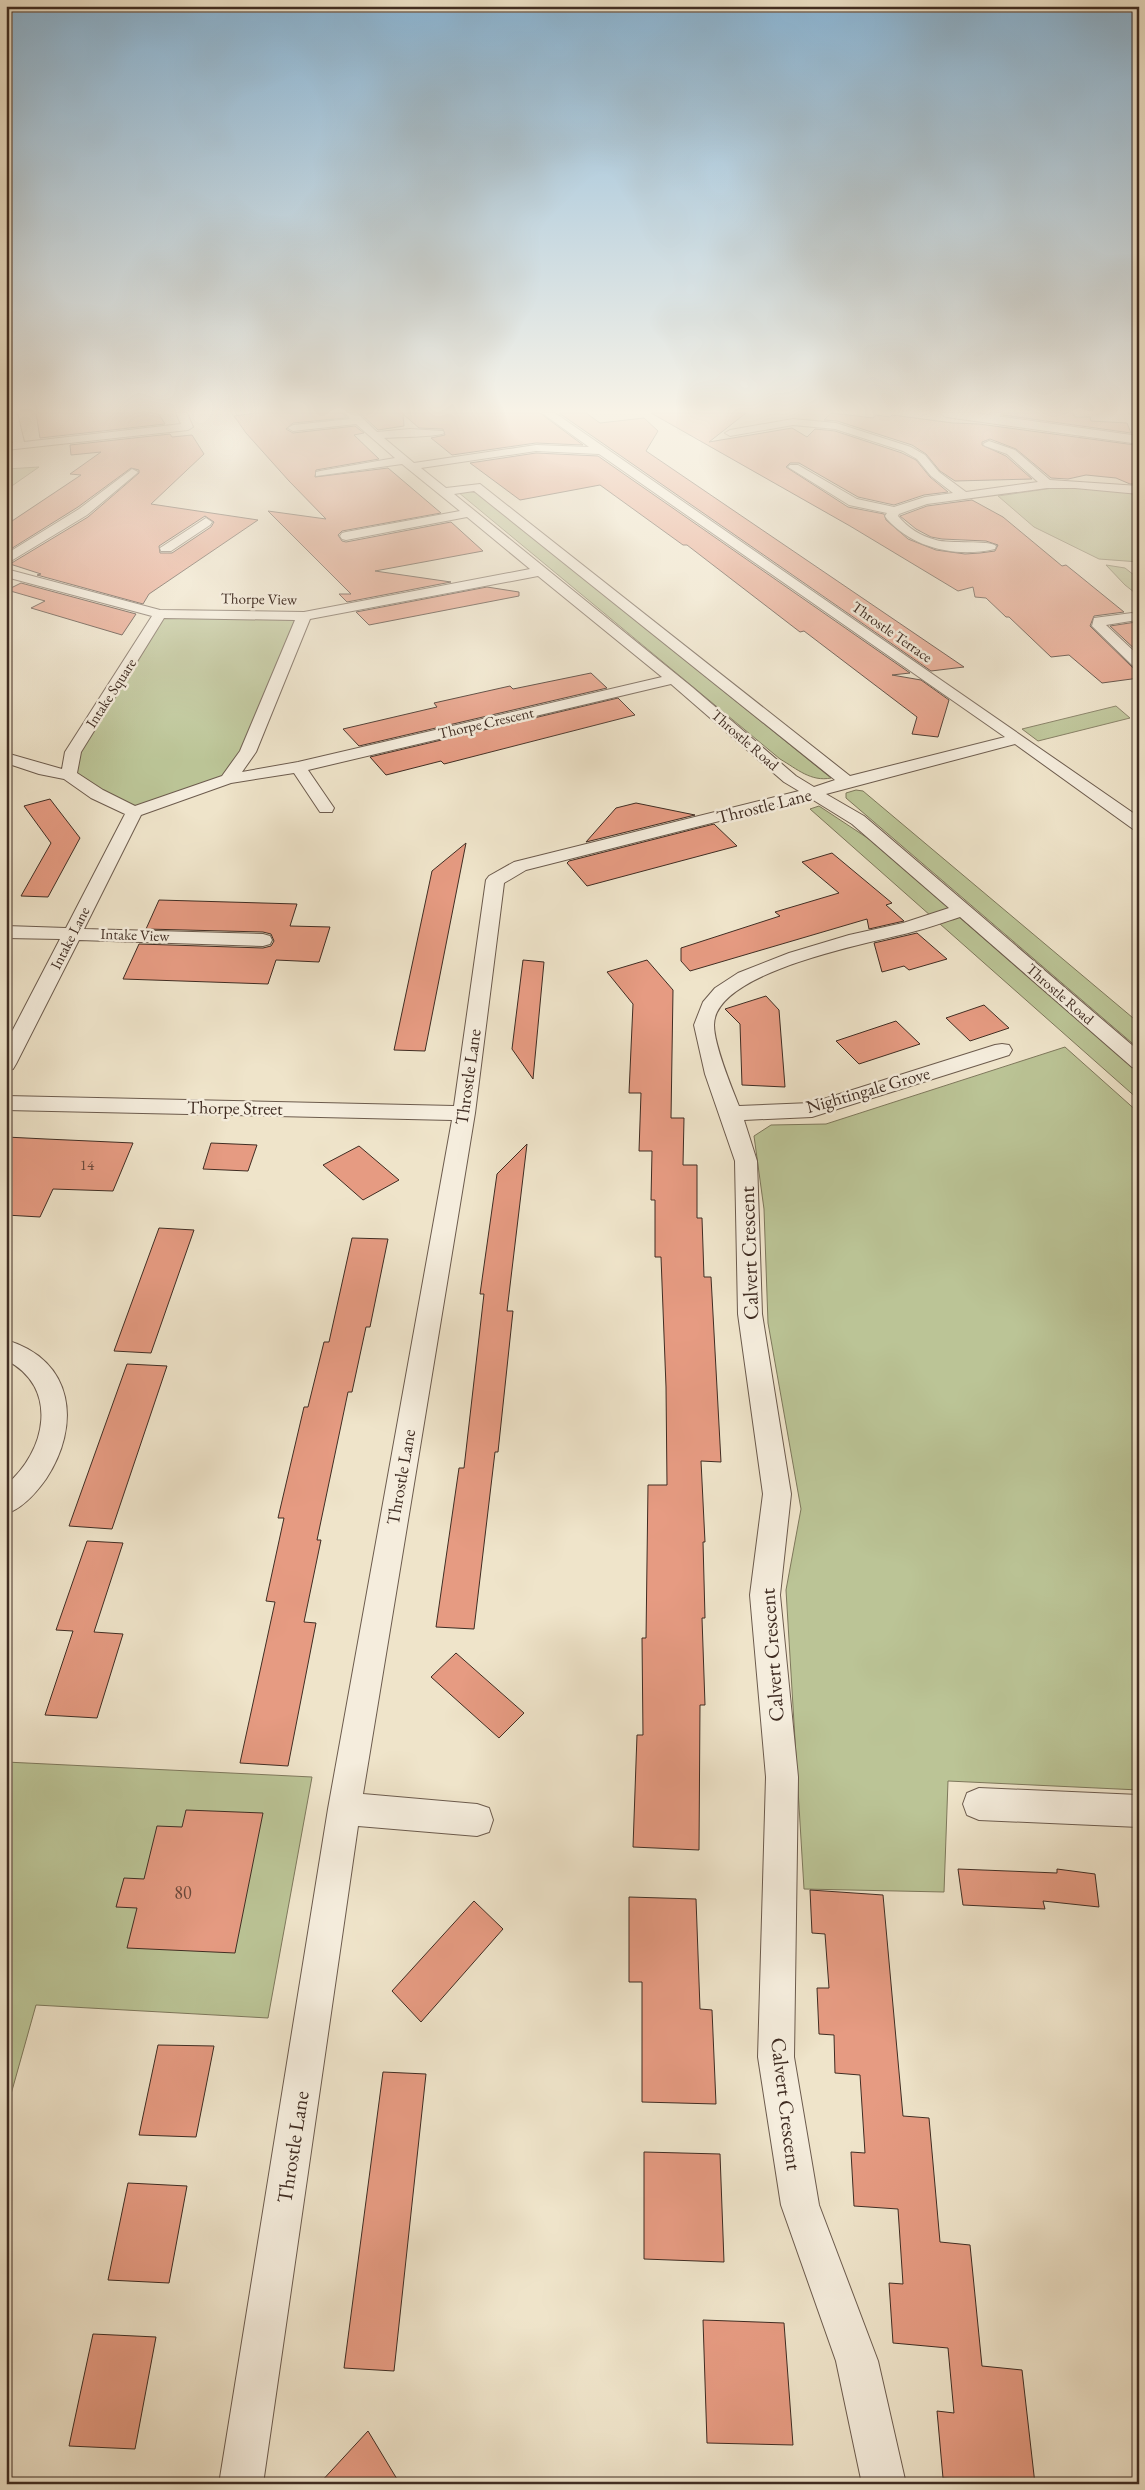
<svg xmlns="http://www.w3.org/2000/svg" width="1145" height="2490" viewBox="0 0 1145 2490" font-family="'EB Garamond',serif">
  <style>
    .green { fill: #bbc496; stroke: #7e785c }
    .building { fill: #e69b82; stroke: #402d23; fill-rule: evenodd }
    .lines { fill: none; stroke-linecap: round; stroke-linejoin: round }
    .minor-casing { stroke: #6c5b4d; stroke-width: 2 }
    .tertiary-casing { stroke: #6c5b4d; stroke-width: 2 }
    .minor { fill: #f5eddd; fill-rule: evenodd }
    .tertiary { fill: #f5eddd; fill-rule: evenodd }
    .labels { text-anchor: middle; stroke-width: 5; stroke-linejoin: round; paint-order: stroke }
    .far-street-label { font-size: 15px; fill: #402d23; stroke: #f5eddd }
    .number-label { font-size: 15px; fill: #6a483b }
    .street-label { font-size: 18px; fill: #402d23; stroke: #f5eddd }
    .near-number-label { font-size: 18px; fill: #6a483b }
    .near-street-label { font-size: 21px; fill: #402d23; stroke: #f5eddd }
  </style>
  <rect width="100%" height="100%" fill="#efe4ca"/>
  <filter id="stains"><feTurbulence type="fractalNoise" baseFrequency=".004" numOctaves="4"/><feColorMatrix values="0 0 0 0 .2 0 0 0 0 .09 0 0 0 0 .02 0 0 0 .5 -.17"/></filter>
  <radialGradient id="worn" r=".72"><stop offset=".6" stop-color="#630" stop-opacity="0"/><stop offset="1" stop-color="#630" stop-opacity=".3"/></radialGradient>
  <!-- green -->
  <path class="green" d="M39,467L6,490V469Z
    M1060,487H1083L1139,493V562L1099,559L1034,527L998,496Z
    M467,491L478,493L831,778C811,782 797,769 780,759L458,492Z
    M1106,565L1125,568L1139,579V596L1125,585Z
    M160,614L304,616L228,779L134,812L69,775L73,752Z
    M1116,706L1130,718L1038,741L1022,729Z
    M856,790L863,791L1139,1023V1049L846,798V793Z
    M819,806L869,839L1139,1073V1100L810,809Z
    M1065,1047L1139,1113V1790L948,1781L944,1892L804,1889L786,1590L801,1509L768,1323L764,1209L754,1136L771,1125L826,1124Z
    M6,1762L312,1777L268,2018L36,2005L6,2112Z"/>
  <!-- building -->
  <path class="building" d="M36,413H158L165,424L40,438Z
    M257,413H343L346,418L293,423L286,429L293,433L355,426L364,433L354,435L379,459L316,470L315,477L388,468L441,513L342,531L338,535L342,541L346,542L451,522L483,551L375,571L451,582L347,602L339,594H351L268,511L326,519L289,481L246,433L234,416Z
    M360,413H540L583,445L536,443L452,455L431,438L445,435L443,429L419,428L403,414L404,426L378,430Z
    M559,413H586L600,423L644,418L658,431L646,451L964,667L931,671Z
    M651,413H746L709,442L792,428L807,437L815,429L835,431L902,453L916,460L930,477L948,492L924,495L894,505L858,497L799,463H790L786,467L848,507L884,514L886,520L908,539L936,550L965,554L980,553L995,551L998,545L986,541L942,539L931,537L916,529L900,516L927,506L972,500L1003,517L1062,566L1066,565L1076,573L1124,612L1094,616L1090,626L1133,668L1139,670V678L1102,683L1069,655L1051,657L1009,617H1006L986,598L975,597L973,587L958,591L850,526Z
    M831,413L873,418L876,415L890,417L892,415L953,423L979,424L1135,445L1139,455V484H1130L1116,478L1086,475L1068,479L1051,478L1016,449L990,439L982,442V445L1006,456L1032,479L955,481L940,471L926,454L912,445L837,421L824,420Z
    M1004,413H1073L1075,417H1090L1091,421L1127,423L1131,433L1003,415Z
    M170,434L172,437L192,435L204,454L151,504L258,520L149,594L143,604L37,575L41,574L10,564L88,517L139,473V470L131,468L78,507L6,552V525L81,475L70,474L101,452L71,455L70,445ZM205,516L214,522L211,527L172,553H160L159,546Z
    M536,453L598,456L910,673L892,675L921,680L949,700L938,737L912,734L917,717L804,631L800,632L687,545H683L600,485L520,500L470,463Z
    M21,583L136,614L122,635L31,608L45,601L7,590Z
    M487,587L519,592V596L369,625L356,612Z
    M1136,622L1139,624V653L1110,626Z
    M591,673L607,688L359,746L343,729L437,707L434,703L510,686L513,689Z
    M618,698L635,715L444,764L441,761L386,775L370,757Z
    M50,799L80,838L48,897L21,896L51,843L24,806Z
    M636,803L695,815L586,842L616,808Z
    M714,824L737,846L587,886L567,863L569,861Z
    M466,843L425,1051L394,1050L432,871Z
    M832,853L892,903L886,905L904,921L869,929L867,919L690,971L681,961V948L780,916L775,912L839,893L802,862Z
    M159,900L297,904L290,926L330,927L319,962L276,960L268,984L123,979L139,944L263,948L271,946L274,941L271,934L263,932L146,929Z
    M917,933L947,959L909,970L904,966L882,972L874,943Z
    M523,960L544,962L533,1079L512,1049Z
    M647,960L673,990L671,1118H684L683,1165H697V1218H702L704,1277H711L721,1462L701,1461L705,1542H703L705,1618H702L705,1705H700L699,1850L633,1847L637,1735H643L642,1638H646L648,1485H667L666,1387L661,1257H655V1200H651L652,1151H639L641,1093H629L633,1004L607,972Z
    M766,996L779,1010L785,1087L742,1085L740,1024L725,1009Z
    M984,1005L1009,1028L970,1041L946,1018Z
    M896,1021L920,1044L859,1064L836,1041Z
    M6,1137L46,1139L133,1143L113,1191L53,1189L40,1217L6,1215Z
    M211,1143L257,1145L248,1171L203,1169Z
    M527,1144L507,1311H513L498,1452H495L474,1629L436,1627L459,1468H464L484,1294H480L497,1174Z
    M359,1146L399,1180L363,1200L323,1165Z
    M159,1228L194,1230L151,1353L114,1351Z
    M352,1238L388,1239L370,1327H366L352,1392H348L317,1540H321L304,1622L316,1623L288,1766L240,1763L275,1602L266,1601L284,1518H278L304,1407H308L324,1342H329Z
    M127,1364L167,1366L112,1529L69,1526Z
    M87,1541L123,1543L94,1632L123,1634L97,1718L45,1715L73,1631L56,1630Z
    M456,1653L524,1713L499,1738L431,1677Z
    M186,1810L263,1813L235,1953L127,1948L137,1908L116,1907L124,1878L144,1879L157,1826L182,1827Z
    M958,1869L1057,1873V1869L1095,1874L1099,1907L1043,1901L1045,1909L963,1905Z
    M810,1890L883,1895L903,2116L929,2118L940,2242L970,2245L982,2366L1022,2370L1035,2484L943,2478L937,2411L954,2413L948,2348L893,2343L889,2283L903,2284L898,2209L854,2206L851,2152L865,2153L860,2075L835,2073L834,2035L819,2034L817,1988H829L825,1934L812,1933Z
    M629,1897L696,1899L700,2009L712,2010L716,2104L642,2102V1982H629Z
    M474,1901L503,1929L421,2022L392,1991Z
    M158,2045L214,2046L196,2137L139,2135Z
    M383,2072L426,2074L394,2371L344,2368Z
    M644,2152L720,2154L724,2262L644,2259Z
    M128,2183L187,2186L169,2283L108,2280Z
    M703,2320L784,2323L793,2445L707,2443Z
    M93,2334L156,2337L135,2449L69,2446Z
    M368,2431L400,2484H319Z"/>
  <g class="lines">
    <defs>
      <path id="minor" d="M7,413H17L24,442L181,424L176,413H187L193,427L188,430L6,450V444L13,443Z
        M345,413H357L377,432L410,429L443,431L444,433C440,437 395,437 384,438L414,463L536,445L589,447L542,413H555L1139,817V830L1133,829L1015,744L826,794L864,816L1139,1051V1069L1132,1067L960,917C944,922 928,928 912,932C871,943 714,971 714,1025C714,1045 731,1086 739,1106L811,1103L995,1045L1002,1044L1009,1045L1012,1050L1009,1055L812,1117L744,1120L757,1161L762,1314L791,1494L780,1595L798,1777L794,2057L819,2205L878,2361L906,2484H862L836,2361L781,2205L758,2057L766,1777L750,1595L763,1494L738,1314L735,1161L705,1074L694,1025L703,1002L715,988L738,973L789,953L849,935L903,923L949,908L852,824L810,798L526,870L504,883L475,1113L363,1794L477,1804L489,1808L493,1820L489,1832L477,1836L358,1826L263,2484H219L328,1809L452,1120L6,1110V1096L454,1106L486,880L489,876L514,862L799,791L784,782L671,684L308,770L334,808L332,812H320L294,773L231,783L141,815L84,929L263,934L270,936L272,940L270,944L263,946L79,940L16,1064L13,1069L6,1071V1043L60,939L6,938V926L66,928L125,814L91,798L64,779L39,774L6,763V753L62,769L65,752L152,616L6,577V569L160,610L304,612L530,569L467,517L346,540L342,539L340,536L342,533L346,532L460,511L402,464L316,476V472L320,471L395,458L356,424L293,431L288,428L293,425L350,419ZM536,451L599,454L1005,737L850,776L480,484L446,488L421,468ZM474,491L835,780L814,787L796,776L692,687L454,494ZM538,576L662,677L298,762L242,772L256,752L310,619ZM164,618L295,620L240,751L222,776L135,806L103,790L77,773L81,752Z
        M991,413H1002L995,422L991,423L986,420Z
        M1129,413H1139V418Z
        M793,419L836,423L911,447L925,455L939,472L966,492L1038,482L1007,454L985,446L983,444L989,441L1015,450L1050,480L1139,486V494L1075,488H1047L927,504L899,514L898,516C908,528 920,536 936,540C948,544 991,540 996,546L995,549C956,558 913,548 887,519L885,516L887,513L849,505L788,467L790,465H798L857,499L894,507L925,497L953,493L931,476L917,459L903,451L835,429L793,425L730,436L725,433L730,430Z
        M132,469L138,472L136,474L87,515L6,564V554L79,509Z
        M206,518L212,522L210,525L171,551H161L160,548Z
        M1132,613L1139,617L1137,620L1106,625L1139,656V668L1134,667L1092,626L1094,618Z
        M6,1340C75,1360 81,1426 46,1479C36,1493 23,1508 6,1514V1485C46,1452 60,1387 6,1360Z
        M979,1788L1139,1795V1827L979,1820L967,1815L963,1804L967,1793Z"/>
      <path id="tertiary" d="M940,413H975L1139,436V444L946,417Z"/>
    </defs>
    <!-- minor casing -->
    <use href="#minor" class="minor-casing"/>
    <!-- tertiary casing -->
    <use href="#tertiary" class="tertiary-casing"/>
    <!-- minor -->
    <use href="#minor" class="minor"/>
    <!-- tertiary -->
    <use href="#tertiary" class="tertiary"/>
  </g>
  <!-- sky -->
  <linearGradient id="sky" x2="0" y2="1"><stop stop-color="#8ab7d8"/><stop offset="0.54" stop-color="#f8f3e7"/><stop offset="1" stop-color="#f8f3e7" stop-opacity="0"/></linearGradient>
  <rect width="1145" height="762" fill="url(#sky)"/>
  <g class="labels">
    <!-- far-street labels -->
    <g class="far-street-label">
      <text transform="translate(259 599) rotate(1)" y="5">Thorpe View</text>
      <text transform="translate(892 632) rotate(35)" y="5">Throstle Terrace</text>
      <text transform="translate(111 693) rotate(-57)" y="5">Intake Square</text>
      <text transform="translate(486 723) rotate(-13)" y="5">Thorpe Crescent</text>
      <text transform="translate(745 740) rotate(41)" y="5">Throstle Road</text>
      <text transform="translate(135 935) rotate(2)" y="5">Intake View</text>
      <text transform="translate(70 938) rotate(-63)" y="5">Intake Lane</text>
      <text transform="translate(1060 994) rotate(41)" y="5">Throstle Road</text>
    </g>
    <!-- number labels -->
    <g class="number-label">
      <text x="87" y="1170">14</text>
    </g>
    <!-- street labels -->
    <g class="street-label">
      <text transform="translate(764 806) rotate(-14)" y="6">Throstle Lane</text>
      <text transform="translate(468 1077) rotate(-82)" y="6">Throstle Lane</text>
      <text transform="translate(868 1090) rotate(-16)" y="6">Nightingale Grove</text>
      <text transform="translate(235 1108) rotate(1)" y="6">Thorpe Street</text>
      <text transform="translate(401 1477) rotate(-80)" y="6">Throstle Lane</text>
    </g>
    <!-- near-number labels -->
    <g class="near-number-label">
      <text x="183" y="1899">80</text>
    </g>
    <!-- near-street labels -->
    <g class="near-street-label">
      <text transform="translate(749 1253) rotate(-92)" y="7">Calvert Crescent</text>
      <text transform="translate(772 1655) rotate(-94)" y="7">Calvert Crescent</text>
      <text transform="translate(786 2104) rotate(83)" y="7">Calvert Crescent</text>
      <text transform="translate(293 2147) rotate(-81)" y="7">Throstle Lane</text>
    </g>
  </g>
  <!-- margin -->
  <rect width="1145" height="2490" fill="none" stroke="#efe4ca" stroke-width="25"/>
  <rect x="8" y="8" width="1130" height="2475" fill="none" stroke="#402d23" stroke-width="2.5"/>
  <rect x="12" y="12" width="1120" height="2465" fill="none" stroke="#402d23"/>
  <rect width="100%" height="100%" filter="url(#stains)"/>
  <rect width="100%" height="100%" fill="url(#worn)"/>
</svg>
